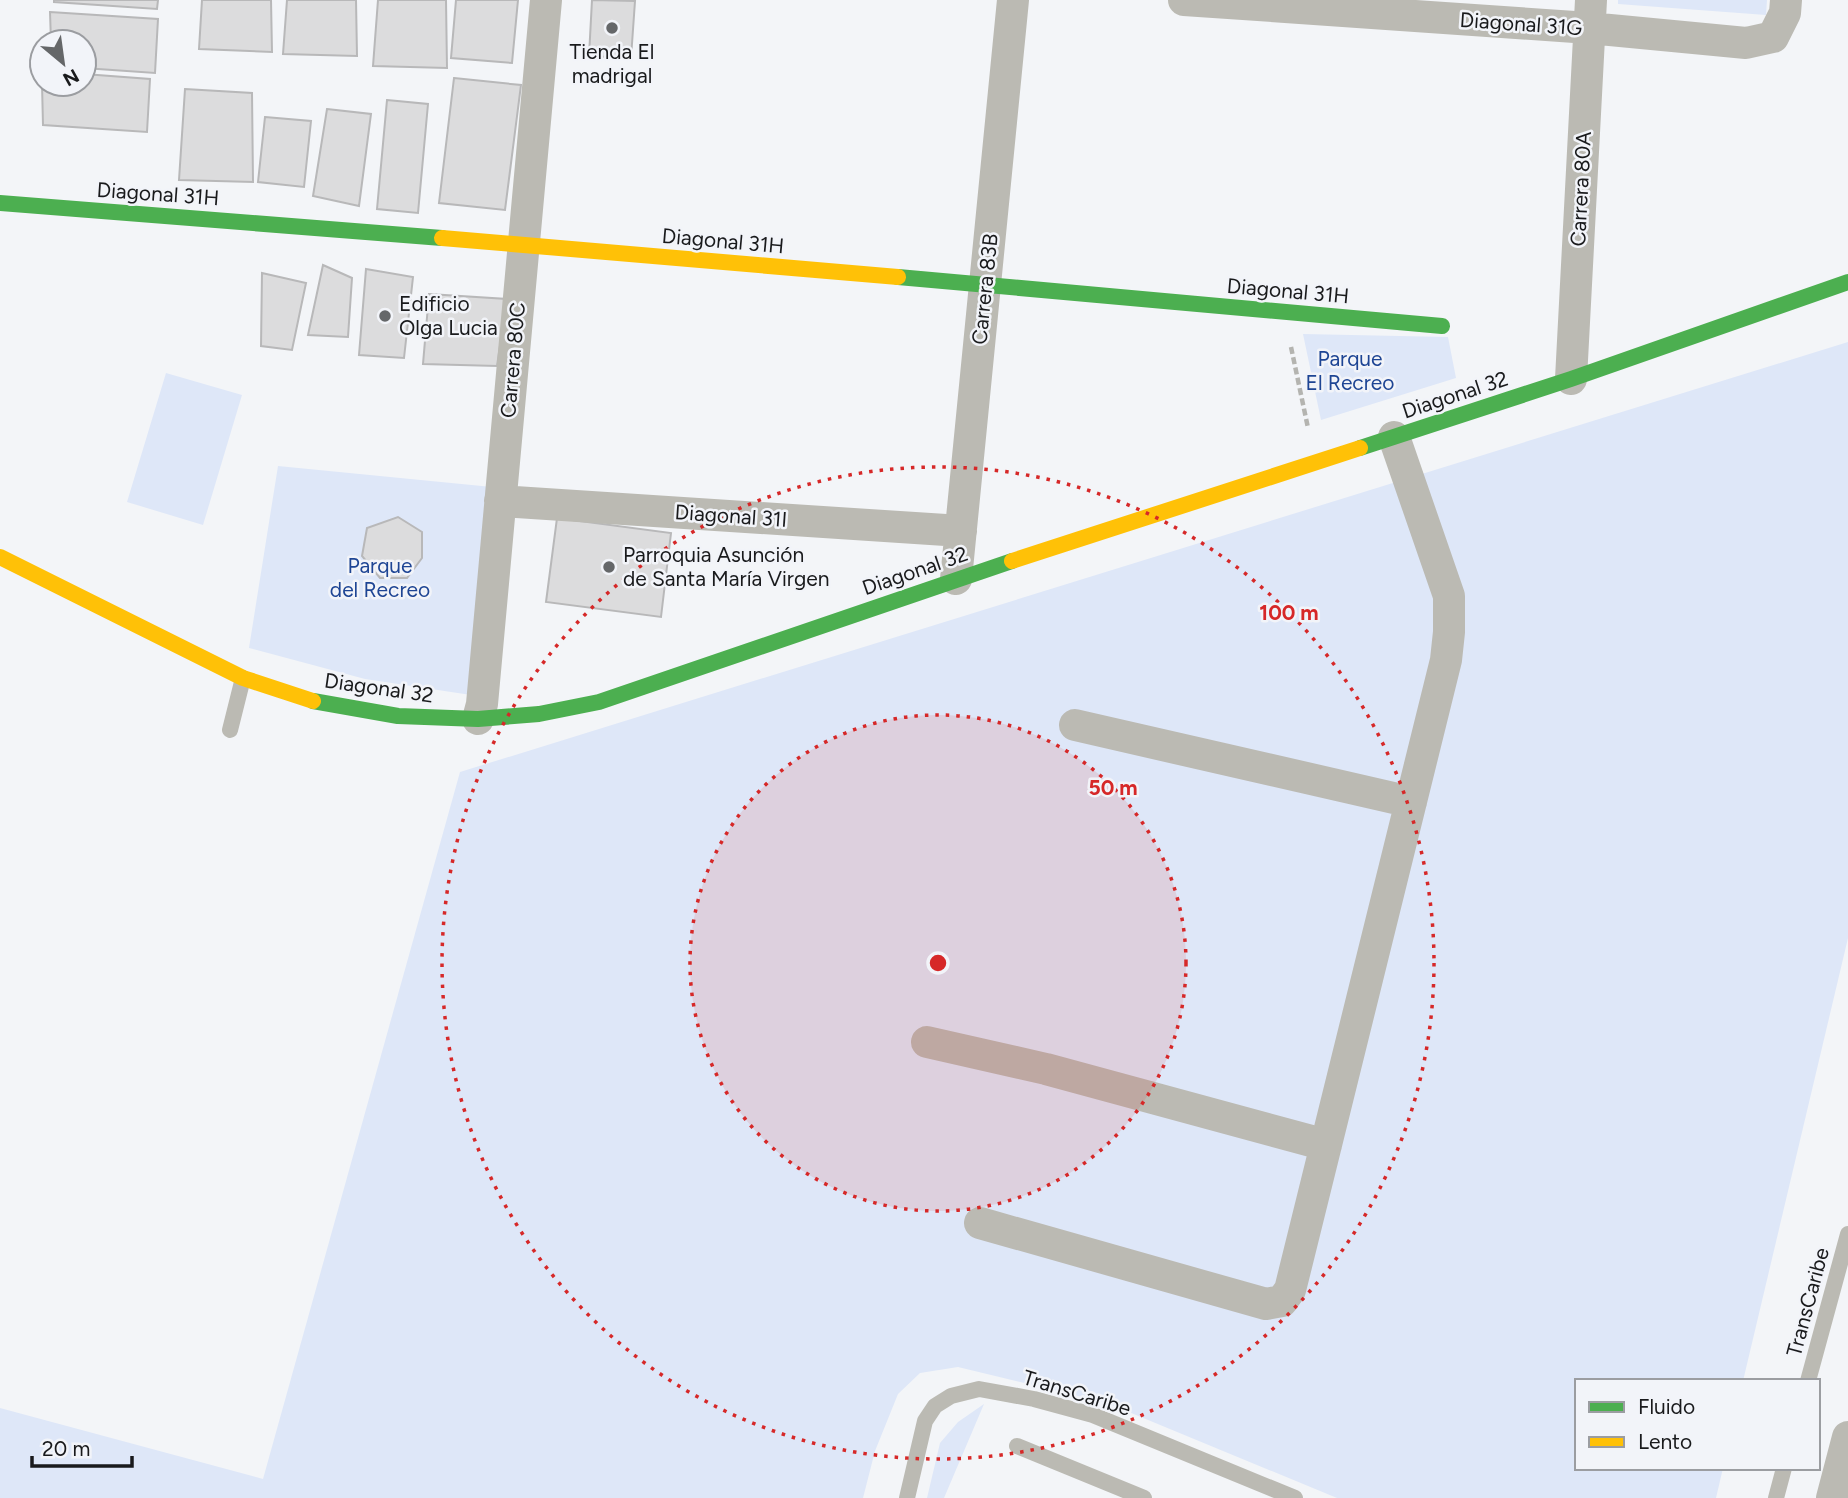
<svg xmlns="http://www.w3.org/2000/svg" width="1848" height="1498" viewBox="0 0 1848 1498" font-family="Figtree,sans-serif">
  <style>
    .green { fill: #dee7f8 }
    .building { fill: #dcdcdd; stroke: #b8b8b9; stroke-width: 2 }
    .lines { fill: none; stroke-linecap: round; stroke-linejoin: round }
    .path { stroke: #b4b4b0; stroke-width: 4.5; stroke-dasharray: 7 3.5; stroke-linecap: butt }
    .lane { stroke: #bbbab3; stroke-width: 16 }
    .street { stroke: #bbbab3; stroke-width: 32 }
    .fast { stroke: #4caf50; stroke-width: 16 }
    .slow { stroke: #ffc107; stroke-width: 16 }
    .ring { fill: none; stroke: #d62828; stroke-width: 3.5; stroke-dasharray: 3.5 7 }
    .poi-dot { fill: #656769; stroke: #f2f4f9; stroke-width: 2.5 }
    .labels { text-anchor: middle; stroke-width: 5; stroke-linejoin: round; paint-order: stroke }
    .street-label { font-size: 21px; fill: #191a1c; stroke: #f2f4f9 }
    .poi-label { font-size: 21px; fill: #191a1c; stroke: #f2f4f9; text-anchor: start }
    .park-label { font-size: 21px; fill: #1e4594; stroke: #f2f4f9 }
    .centre { fill: #d62828; stroke: #f2f4f9; stroke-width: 3.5 }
    .ring-label { font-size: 21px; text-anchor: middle; font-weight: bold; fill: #d62828; stroke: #f2f4f9; stroke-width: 5; stroke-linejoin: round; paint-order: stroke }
  </style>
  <rect width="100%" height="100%" fill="#f3f5f8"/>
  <!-- green -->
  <path class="green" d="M1618,0H1767L1766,15L1618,4Z
    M1303,334L1448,337L1456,378L1321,420Z
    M1848,342V938L1743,1381H1577V1468H1723L1716,1498H1337L1107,1403L958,1367L920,1373L898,1394L875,1451L863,1498H0V1408L263,1479L460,772Z
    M166,373L242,395L203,525L127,502Z
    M278,466L492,487L471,695L365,679L249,648Z
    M984,1404L944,1498H927L940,1443L958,1422Z"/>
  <!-- building -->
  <path class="building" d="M54,0H158L157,9L54,2Z
    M202,0H271L272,52L199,49Z
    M287,0H356L357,56L283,54Z
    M378,0H446L447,68L373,66Z
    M456,0H518L512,63L451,58Z
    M592,0L635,1L631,58L589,56Z
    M50,12L158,19L155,73L84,68V42H51Z
    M84,74L150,79L147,132L43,125L42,84H84Z
    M454,78L521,85L505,210L439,203Z
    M185,89L252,93L253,182L179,180Z
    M387,100L428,104L418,213L377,209Z
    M327,109L371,114L359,206L313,196Z
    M265,117L311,121L304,187L258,182Z
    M323,265L352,278L348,337L308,335Z
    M366,269L413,277L404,358L359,355Z
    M262,273L306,283L292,350L261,346Z
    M429,294L507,299L497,366L423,364Z
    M398,517L422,532V558L407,578H380L362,556L367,528Z
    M557,518L671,533L661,617L546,602Z"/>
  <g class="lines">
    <!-- path -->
    <path class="path" d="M1291,347L1308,428"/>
    <!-- lane -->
    <path class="lane" d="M230,730L243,678
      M1808,1381L1848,1234
      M1017,1446L1144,1498
      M907,1498L925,1421L935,1406L951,1396L979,1389L1034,1399L1093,1415L1295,1498
      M1776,1498L1784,1468"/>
    <!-- street -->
    <path class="street" d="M1184,0L1589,28L1746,43L1773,37L1785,13L1786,0
      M1571,379L1591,0
      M500,501L961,531
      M956,579L1013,0
      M478,719L482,704L546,0
      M1075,725L1411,802
      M927,1042L1046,1069L1326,1145
      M980,1223L1266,1304L1282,1301L1290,1290L1446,660L1449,632V596L1394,437
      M1832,1498L1848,1437"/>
    <!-- fast -->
    <path class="fast" d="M0,203L442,238
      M898,277L1442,326
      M1360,448L1571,379L1848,282
      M313,701L398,716L478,719L539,714L599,702L1012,561"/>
    <!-- slow -->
    <path class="slow" d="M442,238L898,277
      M0,557L243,678L313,701
      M1012,561L1360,448"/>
  </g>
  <!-- distance rings -->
  <circle cx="938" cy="963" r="248" fill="#d62828" fill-opacity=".12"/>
  <g class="ring">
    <circle cx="938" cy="963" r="248"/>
    <circle cx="938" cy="963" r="496"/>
  </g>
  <!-- markers -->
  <g class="poi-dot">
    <circle cx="612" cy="28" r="7"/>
    <circle cx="385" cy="316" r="7"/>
    <circle cx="609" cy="567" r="7"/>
  </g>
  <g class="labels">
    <!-- street labels -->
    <g class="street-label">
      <text transform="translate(1521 24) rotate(4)" y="7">Diagonal 31G</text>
      <text transform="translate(1581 189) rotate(-87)" y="7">Carrera 80A</text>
      <text transform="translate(158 194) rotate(4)" y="7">Diagonal 31H</text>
      <text transform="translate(723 241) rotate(5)" y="7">Diagonal 31H</text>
      <text transform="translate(985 289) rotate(-84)" y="7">Carrera 83B</text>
      <text transform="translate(1288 291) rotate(5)" y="7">Diagonal 31H</text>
      <text transform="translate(513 360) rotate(-85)" y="7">Carrera 80C</text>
      <text transform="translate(1455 395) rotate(-18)" y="7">Diagonal 32</text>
      <text transform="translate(731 516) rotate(4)" y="7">Diagonal 31I</text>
      <text transform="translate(915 571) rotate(-19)" y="7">Diagonal 32</text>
      <text transform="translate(379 688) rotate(8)" y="7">Diagonal 32</text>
      <text transform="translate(1808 1302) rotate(-75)" y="7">TransCaribe</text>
      <text transform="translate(1077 1393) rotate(17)" y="7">TransCaribe</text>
    </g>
    <!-- poi labels -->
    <g class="poi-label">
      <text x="612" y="59" text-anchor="middle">Tienda El<tspan x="612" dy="24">madrigal</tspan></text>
      <text x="399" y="311">Edificio<tspan x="399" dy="24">Olga Lucia</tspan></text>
      <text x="623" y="562">Parroquia Asunción<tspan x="623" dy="24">de Santa María Virgen</tspan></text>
    </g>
    <!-- park labels -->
    <g class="park-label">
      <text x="1350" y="366">Parque<tspan x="1350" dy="24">El Recreo</tspan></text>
      <text x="380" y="573">Parque<tspan x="380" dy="24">del Recreo</tspan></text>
    </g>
  </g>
  <circle cx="938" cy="963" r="10" class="centre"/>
  <g class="ring-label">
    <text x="1289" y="620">100 m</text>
    <text x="1113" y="795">50 m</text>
  </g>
  <!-- legend -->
  <rect x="1575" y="1379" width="245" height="91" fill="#f2f4f9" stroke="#9b9da1" stroke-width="2"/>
  <rect x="1589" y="1402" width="35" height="10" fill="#4caf50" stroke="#9b9da1" stroke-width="2"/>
  <text x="1638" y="1414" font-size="21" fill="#191a1c">Fluido</text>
  <rect x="1589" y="1437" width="35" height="10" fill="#ffc107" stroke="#9b9da1" stroke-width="2"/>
  <text x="1638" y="1449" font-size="21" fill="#191a1c">Lento</text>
  <!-- north arrow -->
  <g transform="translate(63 63) rotate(151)"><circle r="33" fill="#f2f4f9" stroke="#9b9da1" stroke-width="2"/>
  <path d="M0-5L12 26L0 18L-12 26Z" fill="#656769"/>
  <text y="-10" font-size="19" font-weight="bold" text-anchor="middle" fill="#191a1c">N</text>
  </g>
  <!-- scale -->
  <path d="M32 1456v10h100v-10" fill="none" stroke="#191a1c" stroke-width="3.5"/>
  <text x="42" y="1456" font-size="21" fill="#191a1c" stroke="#f2f4f9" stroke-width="5" paint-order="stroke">20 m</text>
</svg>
